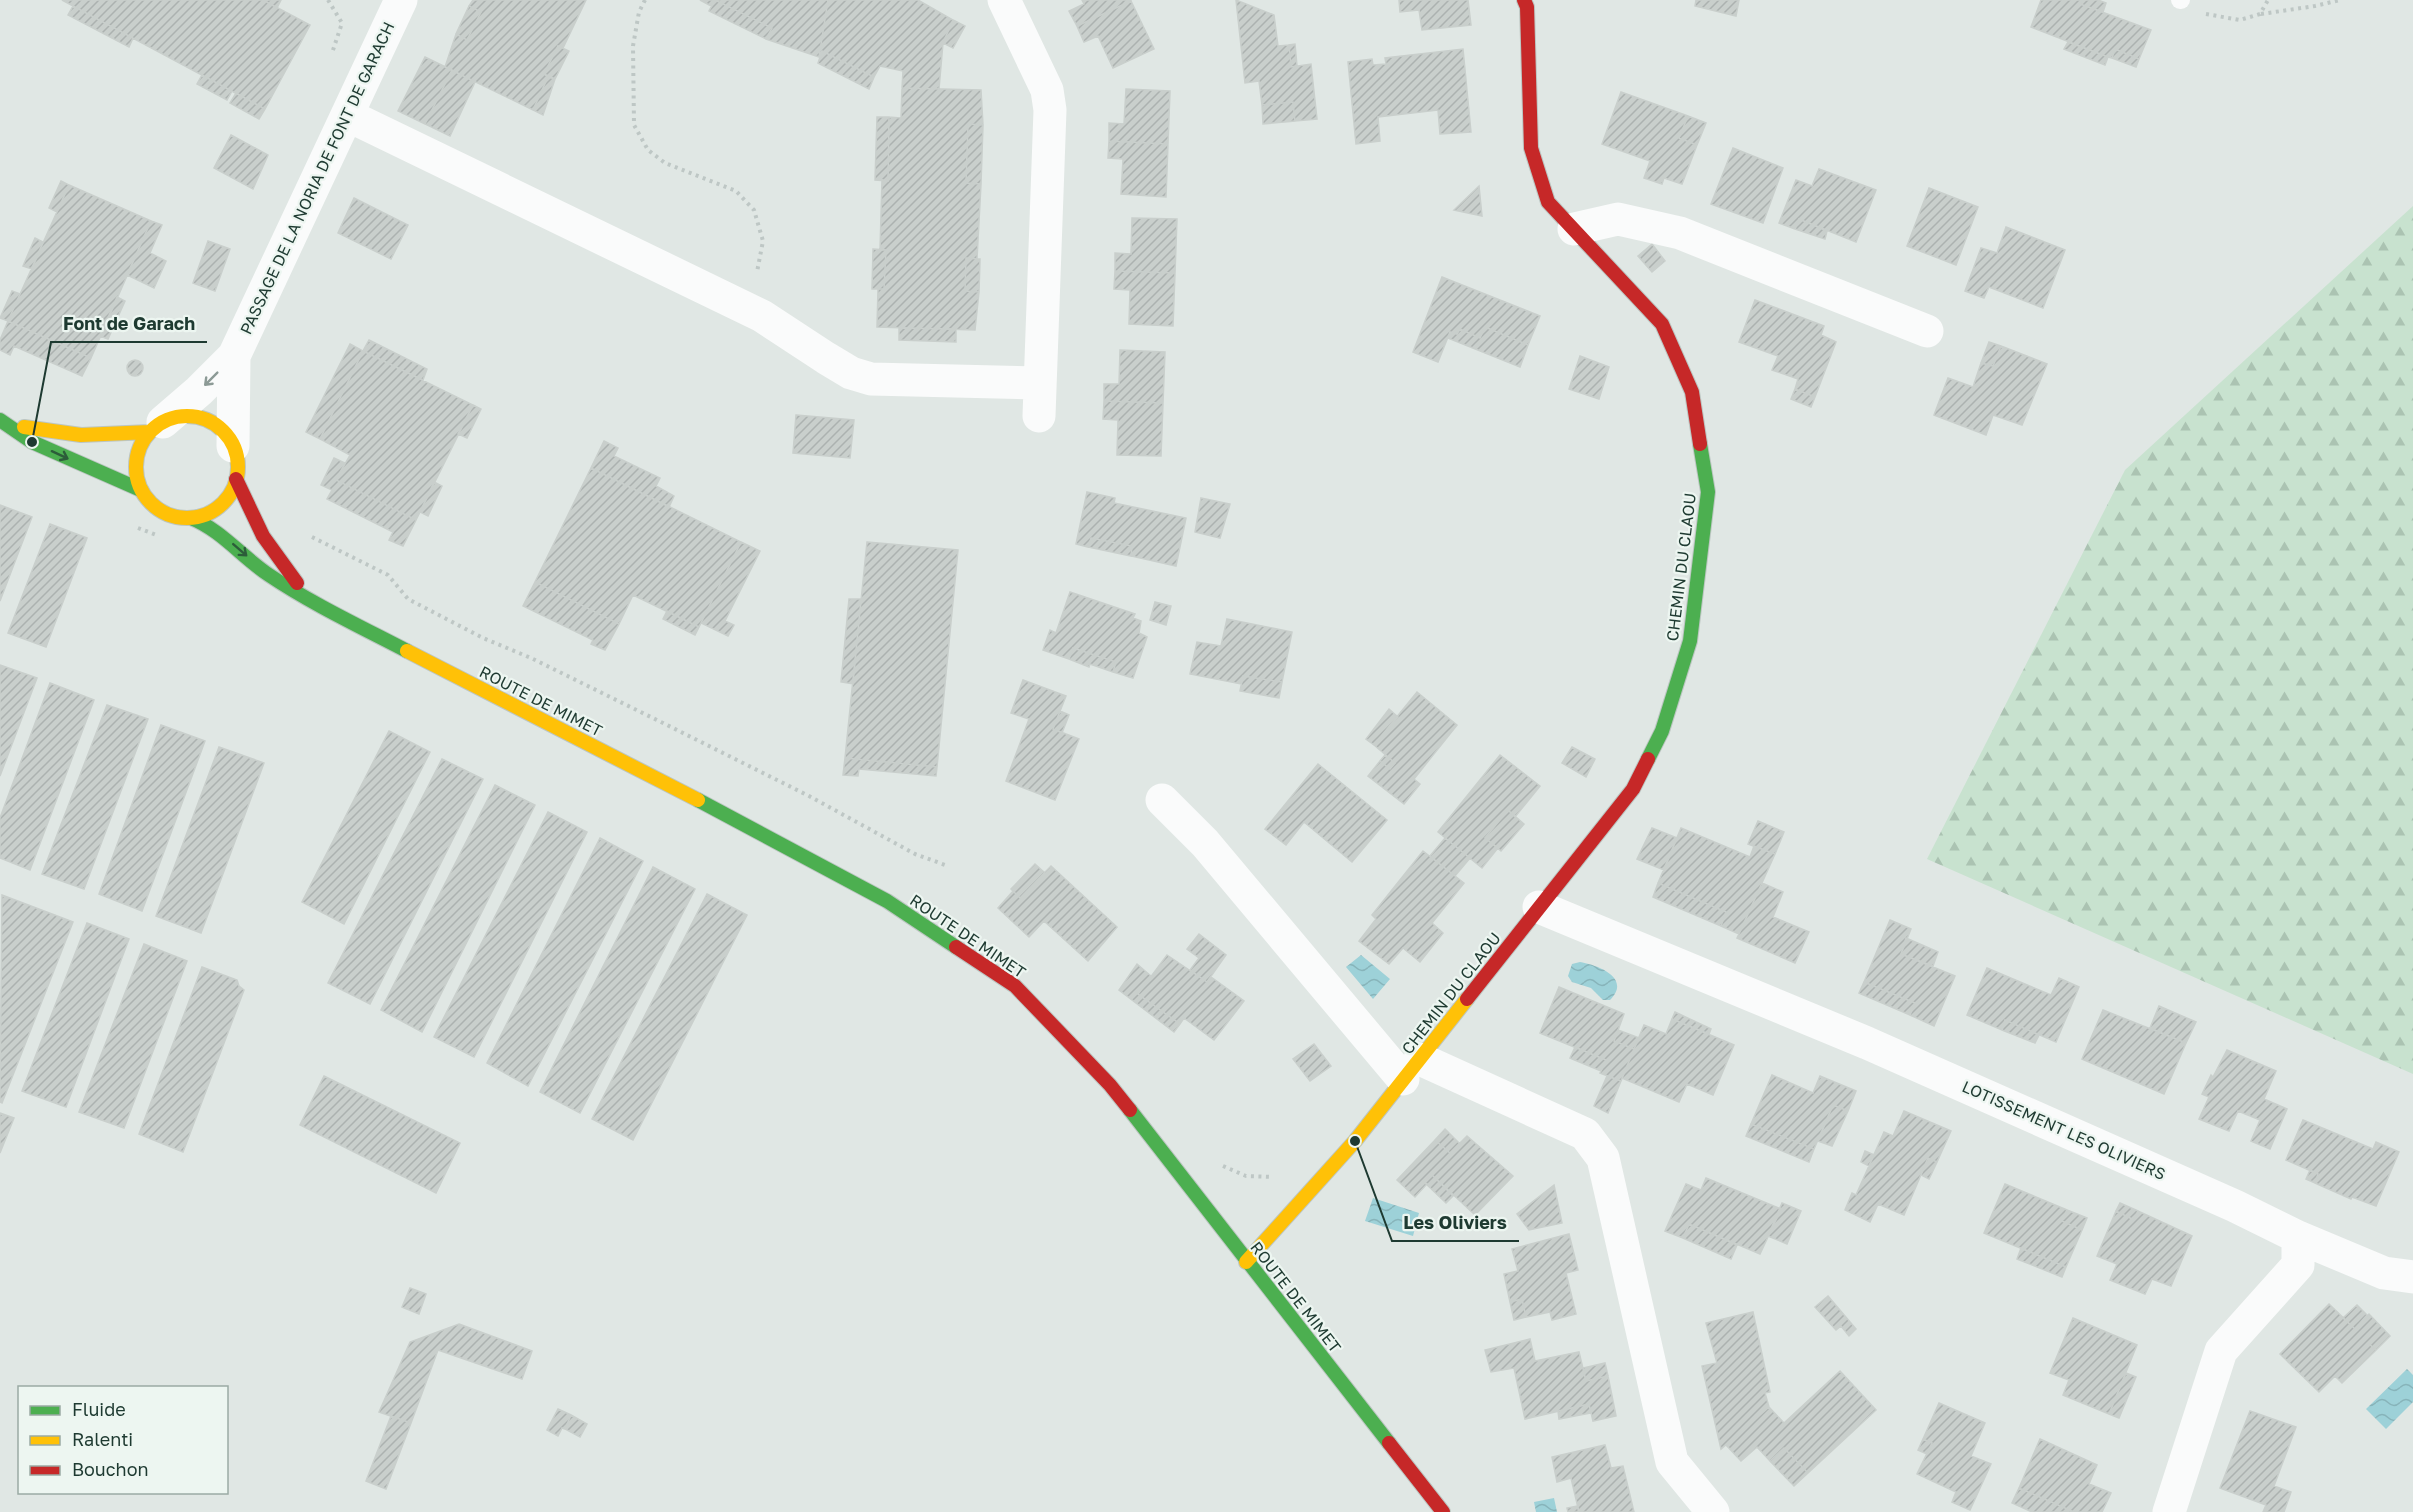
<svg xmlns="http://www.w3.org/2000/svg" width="2413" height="1512" viewBox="0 0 2413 1512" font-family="'Golos Text',sans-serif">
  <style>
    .forest { fill: url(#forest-firs) }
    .water { fill: url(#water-waves) }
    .building { fill: url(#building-hatch); stroke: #c9cfcc; stroke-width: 1.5 }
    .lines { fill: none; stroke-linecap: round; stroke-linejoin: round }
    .fast-casing { stroke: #bcc6c2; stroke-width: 16 }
    .slow-casing { stroke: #bcc6c2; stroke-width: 16 }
    .jam-casing { stroke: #bcc6c2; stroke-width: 16 }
    .path { stroke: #bec7c5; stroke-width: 4; stroke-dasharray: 3 4.5; stroke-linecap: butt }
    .lane { stroke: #fafbfb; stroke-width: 18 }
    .street { stroke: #fafbfb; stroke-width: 33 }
    .fast { stroke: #4caf50; stroke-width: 14 }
    .slow { stroke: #ffc107; stroke-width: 14 }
    .jam { stroke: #c62828; stroke-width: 14 }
    .oneway { stroke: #8c9a96 }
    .oneway2 { stroke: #2c5d3a }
    .labels { text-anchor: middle; stroke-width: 4.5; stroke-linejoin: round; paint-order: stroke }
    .street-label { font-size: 16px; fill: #1e3a31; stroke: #edf6f1 }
    .leader { fill: none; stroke: #1e3a31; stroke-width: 2 }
    .callout-dot { fill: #1e3a31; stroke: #edf6f1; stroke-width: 2 }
    .callout-label { font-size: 18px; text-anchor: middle; font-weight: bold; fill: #1e3a31; stroke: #edf6f1; stroke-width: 4.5; stroke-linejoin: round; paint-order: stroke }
  </style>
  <defs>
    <pattern id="forest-firs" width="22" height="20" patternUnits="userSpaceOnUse" patternTransform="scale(1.5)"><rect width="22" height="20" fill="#c8e2cf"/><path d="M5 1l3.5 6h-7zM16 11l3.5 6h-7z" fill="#abc3b2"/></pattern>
    <pattern id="water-waves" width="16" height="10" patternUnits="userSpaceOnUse" patternTransform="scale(1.5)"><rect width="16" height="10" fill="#9dd1d8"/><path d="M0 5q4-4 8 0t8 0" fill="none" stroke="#87b4ba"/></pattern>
    <pattern id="building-hatch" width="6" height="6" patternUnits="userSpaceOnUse" patternTransform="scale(1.5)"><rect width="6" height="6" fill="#c9cfcc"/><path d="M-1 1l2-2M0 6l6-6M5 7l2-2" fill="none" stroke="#acb2b0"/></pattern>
  </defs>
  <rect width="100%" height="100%" fill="#e0e7e4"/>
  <!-- forest -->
  <path class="forest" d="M2413,206V1074L1927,859L2125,470Z"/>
  <!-- water -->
  <path class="water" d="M1361,955L1390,979L1373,999L1346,967Z
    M1580,962C1598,965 1632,978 1610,1000H1603L1591,988L1572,982L1568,976L1572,964Z
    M1373,1198L1419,1213L1413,1236L1365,1221Z
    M2407,1369L2413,1375V1402L2386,1429L2366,1409Z
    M1554,1498L1557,1512H1536L1534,1502Z"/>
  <!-- building -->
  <path class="building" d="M62,0H263L310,25L265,109Z
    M263,0H281L277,8Z
    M473,0H586L563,48L558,46L544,74L548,77L533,110L445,67L456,34L467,40L481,12L469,6Z
    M700,0H714L711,6Z
    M715,0L772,28L766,39L709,11Z
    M715,0H828L819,57L766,39L772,28Z
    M828,0H918L953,20L943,43L939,89L902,88L903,71L880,66L874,77L822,51L819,57Z
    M1082,0H1131V1L1077,26L1069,11L1084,4Z
    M1236,0L1274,15L1278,46L1289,45L1291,67L1311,64L1317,119L1295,121L1293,102L1262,105L1259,81L1245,83Z
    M1399,0H1468L1471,25L1422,30L1419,10L1400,12Z
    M1696,0H1739L1736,16L1695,6Z
    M2041,0H2081L2080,4L2151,30L2139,59L2115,49L2112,58L2108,57L2031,27Z
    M2081,0H2098L2106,3L2103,12L2080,4Z
    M1131,1L1154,49L1113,68L1098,36L1084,42L1077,26Z
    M73,6L133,38L129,47L68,15Z
    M469,6L481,12L467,40L456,34Z
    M953,20L965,26L953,48L943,43Z
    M2068,42L2108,57L2105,65L2064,49Z
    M1295,44L1297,66L1291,67L1289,45Z
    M558,46L569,51L555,79L544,74Z
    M1463,49L1471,132L1440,134L1438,110L1378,117L1380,141L1356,144L1348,62L1372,59L1373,65L1386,64L1385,58Z
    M2115,49L2139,59L2136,67L2112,58Z
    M822,51L874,77L869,89L818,63Z
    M425,57L452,70L425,124L398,111Z
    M452,70L475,82L450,136L425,124Z
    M202,75L232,91L227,100L197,84Z
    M548,77L555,79L543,115L533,110Z
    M902,88L981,90L983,125L968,124L966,183L981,184L977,259L966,258L965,291L979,292L975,330L877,327L878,289H884L886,250H880L882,180L888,181L889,117L901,118Z
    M1126,89L1170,91L1168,144L1109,141V123L1124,124Z
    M1621,92L1688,116L1679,138L1697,145L1682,184L1664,178L1662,184L1644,178L1650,161L1602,144Z
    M236,93L265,109L259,119L230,103Z
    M1293,102L1295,121L1263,124L1262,105Z
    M1688,116L1706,123L1697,145L1679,138Z
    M877,117H889L888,181L875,180Z
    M968,124L983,125L981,184L966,183Z
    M231,135L268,155L253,189L214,168Z
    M1109,141L1168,144L1166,197L1121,194L1123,159L1108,158Z
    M1733,148L1783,168L1763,223L1711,204Z
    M1819,169L1876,190L1856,242L1799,219L1795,229L1779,223L1796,180L1812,186Z
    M61,181L69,185L57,212L49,208Z
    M69,185L151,221L91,358L8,321Z
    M1479,186L1482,216L1454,210Z
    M1929,188L1978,207L1956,265L1907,246Z
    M354,198L408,225L391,259L338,233Z
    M1132,218L1177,219L1175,273L1115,271V253L1131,254Z
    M1799,219L1827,231L1825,239L1795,229Z
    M151,221L162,225L150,253L166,261L154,288L127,275Z
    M2006,227L2065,250L2043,308L1989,287L1984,298L1965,291L1981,248L1997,253Z
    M35,238L43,242L32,269L23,266Z
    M208,241L230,249L215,291L193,283Z
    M1652,244L1665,261L1652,272L1638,256Z
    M873,249L886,250L884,289H872Z
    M966,258L980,259L979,292L965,291Z
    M1115,271L1175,273L1173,326L1129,324L1130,290L1114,289Z
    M1442,277L1540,316L1528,345L1485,327L1480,338L1460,329L1457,334L1450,332L1438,362L1413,352Z
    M12,291L20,294L8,321L0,318Z
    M117,297L125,301L108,339L100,336Z
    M1755,300L1824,326L1821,335L1836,342L1815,397L1795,389L1798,379L1772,370L1778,356L1739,342Z
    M8,321L91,358L82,376L14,346L10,355L0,350V340Z
    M1485,327L1528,345L1520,367L1448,338L1450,332L1457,334L1460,329L1480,338Z
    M899,328L956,329V342L899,340Z
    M369,340L427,369L423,380L363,351Z
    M1989,342L2001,346L1993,366L1981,363Z
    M350,344L363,351L320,439L306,432Z
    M2001,346L2047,364L2022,425L1993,415L1986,435L1934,415L1948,378L1973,387L1981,363L1993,366Z
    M1120,350L1165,352L1163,403L1104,401V384H1119Z
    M363,351L473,405L416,520L336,480L350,455L320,439Z
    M1580,356L1609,367L1599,399L1569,389Z
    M127 368a8 8 0 1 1 16 0a8 8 0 1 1-16 0Z
    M1795,389L1815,397L1811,407L1791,399Z
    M1104,401L1163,403L1161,456L1117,455L1118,420L1103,419Z
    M473,405L481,409L467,438L458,434Z
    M796,415L854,420L850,458L793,453Z
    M604,441L618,448L614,456L660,478L656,486L674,496L669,507L591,468Z
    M334,458L345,463L336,480L416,520L403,546L389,540L393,532L327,499L332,490L321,485Z
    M591,468L741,542L699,627L633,595L619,624L535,582Z
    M434,482L442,486L428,516L420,512Z
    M1087,492L1115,498L1114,503L1186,518L1176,566L1131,556L1132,546L1091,538L1088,547L1076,544Z
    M1201,498L1230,504L1220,538L1195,532Z
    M0,505L32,517L0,601Z
    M50,524L87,538L46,647L8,633Z
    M1091,538L1132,546L1131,556L1088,547Z
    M741,542L760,551L725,621L734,625L728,636L701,623Z
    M867,542L958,550L937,767L845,758Z
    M535,582L619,624L605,650L591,644L593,640L523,606Z
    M1070,592L1135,614L1133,618L1141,621L1139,633L1147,637L1133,678L1113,672L1116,662L1073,648L1069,659L1043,650L1050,630L1056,633Z
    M849,599H861L853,684L841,682Z
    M1155,602L1171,606L1166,625L1150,620Z
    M667,611L699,627L695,635L663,619Z
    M1227,619L1292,632L1282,682L1243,676L1241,684L1190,674L1197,642L1221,646Z
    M1073,648L1116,662L1113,672L1090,664L1089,667L1069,659Z
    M0,665L37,678L0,776Z
    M1243,676L1282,682L1279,698L1240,691Z
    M1023,680L1066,696L1053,729L1079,739L1055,800L1006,781L1029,719L1011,713Z
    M50,683L94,700L30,870L0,858V818Z
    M1417,692L1457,725L1414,779L1420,784L1404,804L1368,776L1380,761L1390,769L1395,763L1374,745Z
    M107,705L148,719L84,889L42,874Z
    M1389,709L1398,717L1374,745L1366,739Z
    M1060,711L1069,715L1062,733L1053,729Z
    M161,725L205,741L142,911L99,894Z
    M389,731L430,752L344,924L302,902Z
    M219,747L264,763L201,933L156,916Z
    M1572,747L1595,759L1586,777L1562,763Z
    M1385,755L1395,763L1390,769L1380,761Z
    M1500,755L1540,786L1515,817L1508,810L1485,838L1498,848L1482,868L1438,832Z
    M845,758L937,767L936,776L859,769L858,776L843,775Z
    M442,759L483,779L370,1004L328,983Z
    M1318,764L1387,820L1352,862L1304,822L1286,845L1265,829Z
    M495,785L535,805L422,1032L381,1010Z
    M1508,810L1524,824L1501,851L1485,838Z
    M548,812L587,832L474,1057L434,1037Z
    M1758,821L1784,832L1775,854L1748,844Z
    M1652,828L1677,838L1664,870L1637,859Z
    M1681,828L1750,857L1754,846L1775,854L1739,934L1721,926L1726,912L1658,883Z
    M600,838L643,861L528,1086L487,1063Z
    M1445,838L1470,858L1455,876L1430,856Z
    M1423,851L1464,883L1432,923L1443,933L1420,962L1403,948L1389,964L1359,941L1376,919L1372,915Z
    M1035,864L1045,873L1020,898L1011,889Z
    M1051,866L1117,927L1088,961L1044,921L1029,937L998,908L1013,891L1020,898Z
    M653,867L695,889L580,1113L540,1092Z
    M1658,883L1726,912L1721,926L1653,897Z
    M1762,883L1783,892L1773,917L1809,932L1795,963L1737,938Z
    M707,894L747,915L633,1140L592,1119Z
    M2,895L73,922L2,1103L0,1102Z
    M1890,920L1911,929L1901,954L1955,976L1934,1026L1910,1015L1915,1003L1864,982Z
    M87,923L129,939L66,1107L22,1091Z
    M1199,934L1226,955L1207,982L1190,970L1199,958L1187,949Z
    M1906,938L1938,952L1933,966L1901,954Z
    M144,944L187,961L124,1128L79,1112Z
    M1167,955L1207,982L1211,977L1244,1001L1214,1040L1184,1018L1180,1024L1138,994Z
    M1137,964L1151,976L1138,994L1180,1024L1174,1032L1119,990Z
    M202,967L237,980L239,986L244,990L183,1152L139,1134Z
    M1987,968L2051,995L2059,978L2079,987L2056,1042L2005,1020L2002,1030L1967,1015Z
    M1864,982L1915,1003L1910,1015L1859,993Z
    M1559,987L1624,1014L1614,1041L1634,1049L1621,1081L1600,1073L1606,1060L1540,1033Z
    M2159,1006L2196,1022L2186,1043L2150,1028Z
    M2103,1010L2186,1043L2164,1094L2082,1059Z
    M1675,1012L1711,1029L1709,1034L1672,1019Z
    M1672,1019L1734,1045L1713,1095L1687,1084L1679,1102L1622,1078L1644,1025L1666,1034Z
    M2005,1020L2039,1035L2035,1043L2002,1030Z
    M1618,1030L1639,1038L1634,1049L1614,1041Z
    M1314,1044L1331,1066L1310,1081L1293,1059Z
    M1575,1047L1606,1060L1601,1071L1570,1058Z
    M2227,1050L2276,1071L2264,1099L2287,1109L2270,1149L2251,1141L2260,1120L2238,1111L2229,1131L2199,1119L2209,1097L2202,1094L2211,1075L2213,1077Z
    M1772,1075L1813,1093L1820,1076L1856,1091L1848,1111L1833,1105L1814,1149L1751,1124Z
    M324,1076L460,1143L436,1193L300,1125Z
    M1607,1076L1621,1081L1608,1113L1594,1106Z
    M1833,1105L1848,1111L1832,1146L1818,1141Z
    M1904,1111L1951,1131L1937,1162L1928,1158L1904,1215L1878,1204L1870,1222L1845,1210L1852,1193L1856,1195L1884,1132L1893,1136Z
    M0,1113L14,1118L0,1153Z
    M2303,1120L2373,1149L2376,1142L2399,1152L2376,1206L2352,1197L2351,1199L2315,1183L2318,1174L2286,1160Z
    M1751,1124L1814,1149L1809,1162L1746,1136Z
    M1445,1129L1460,1144L1450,1153L1435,1140Z
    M1467,1136L1513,1176L1475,1215L1431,1174L1424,1182L1427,1184L1415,1197L1397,1180L1435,1140L1450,1153Z
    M1865,1151L1874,1155L1869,1166L1861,1162Z
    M1928,1158L1937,1162L1929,1179L1921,1175Z
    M2310,1170L2318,1174L2315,1183L2306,1179Z
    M1431,1174L1453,1196L1446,1203L1424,1182Z
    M1706,1178L1781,1209L1760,1254L1689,1224L1683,1238L1665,1231L1686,1184L1701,1190Z
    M2005,1184L2067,1210L2062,1221L2082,1230L2066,1267L1984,1233Z
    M1554,1185L1562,1223L1529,1230L1517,1214Z
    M1782,1203L1801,1211L1787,1244L1768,1236Z
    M2120,1203L2138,1211L2134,1220L2116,1211Z
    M2067,1210L2087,1218L2082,1230L2062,1221Z
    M2116,1211L2134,1220L2138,1211L2192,1236L2171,1286L2152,1279L2145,1294L2110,1280L2117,1264L2097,1256Z
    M1689,1224L1737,1245L1731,1259L1683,1238Z
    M1569,1234L1578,1270L1566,1273L1576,1314L1552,1320L1550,1312L1526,1317L1522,1299L1510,1302L1504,1274L1518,1271L1512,1249Z
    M2021,1248L2066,1267L2062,1277L2017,1259Z
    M410,1288L426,1294L419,1314L402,1307Z
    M1828,1296L1856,1329L1849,1336L1841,1326L1836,1330L1815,1307Z
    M1522,1299L1526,1317L1514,1320L1510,1302Z
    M2329,1304L2355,1329L2369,1314L2390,1336L2376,1350L2368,1343L2319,1392L2280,1354Z
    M2357,1305L2367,1315L2355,1329L2343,1318Z
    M1753,1312L1770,1392L1765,1393L1769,1407L1721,1449L1702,1366L1717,1363L1706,1323Z
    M2073,1318L2137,1345L2109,1414L2063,1395L2069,1380L2050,1373Z
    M459,1324L532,1351L522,1379L438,1350L411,1423L379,1412L410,1342Z
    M1530,1339L1535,1361L1579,1352L1586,1381L1608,1376L1616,1416L1593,1421L1589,1404L1525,1419L1514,1368L1491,1372L1485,1350Z
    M2368,1343L2376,1350L2342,1383L2335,1376Z
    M1605,1363L1608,1376L1586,1381L1583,1368Z
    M1840,1371L1876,1410L1808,1473L1784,1448L1770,1461L1757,1447L1741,1461L1726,1445L1769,1407L1784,1423Z
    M2126,1373L2136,1377L2119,1418L2109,1414Z
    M1939,1403L1985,1423L1971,1456L1991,1464L1970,1510L1952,1502L1956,1492L1917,1474L1932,1443L1923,1439Z
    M1589,1404L1591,1413L1559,1419L1558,1411Z
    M558,1409L571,1415L565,1429L562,1428L558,1436L547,1430Z
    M2250,1411L2296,1427L2274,1486L2291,1492L2284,1512H2263L2266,1505L2220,1488Z
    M571,1415L587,1424L580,1437L565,1429Z
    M391,1416L411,1423L386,1489L366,1481Z
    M1923,1439L1932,1443L1927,1454L1918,1450Z
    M2040,1439L2097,1465L2089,1484L2111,1493L2102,1512H2074L2019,1488Z
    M1605,1445L1611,1468L1623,1466L1634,1512H1579L1571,1478L1557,1482L1552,1457Z
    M1784,1448L1808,1473L1794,1486L1770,1461Z
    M2019,1488L2074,1512H2032L2012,1503Z
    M1577,1506L1579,1512H1568L1567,1508Z"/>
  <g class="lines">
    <defs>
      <path id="fast" d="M0,420L32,442L141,490
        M191,518C221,530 242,557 269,575C312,604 361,627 407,651
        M1648,759L1662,731L1690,641L1708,492L1700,444
        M698,800L887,901L956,947
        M1130,1110L1389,1443"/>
      <path id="slow" d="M136 467a51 51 0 1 1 102 0a51 51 0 1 1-102 0Z
        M24,427L81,435L150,432
        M407,651L698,800
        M1246,1262L1355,1141L1467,999"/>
      <path id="jam" d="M1524,0L1527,7L1531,148L1548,202L1662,324L1692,392L1700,444
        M236,479L263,536L297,583
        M956,947L1015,986L1110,1085L1130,1110
        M1467,999L1633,789L1648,759
        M1389,1443L1443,1512"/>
    </defs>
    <!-- fast casing -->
    <use href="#fast" class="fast-casing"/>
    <!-- slow casing -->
    <use href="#slow" class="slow-casing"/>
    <!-- jam casing -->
    <use href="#jam" class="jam-casing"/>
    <!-- path -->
    <path class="path" d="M328,0L342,23L332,53
      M645,0L639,12L633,46L634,125L648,150L665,163L736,191L754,210L763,241L757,272
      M2206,14L2240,20L2260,14L2268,0
      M2261,14L2315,6L2340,0
      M138,528L159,536
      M312,537L388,575L408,599L483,638L531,658L667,725L809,796L915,854L948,866
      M1223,1166L1246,1176L1273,1177"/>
    <!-- lane -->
    <path class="lane" d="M2180,0H2181"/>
    <!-- street -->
    <path class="street" d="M1004,0L1047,90L1050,110L1039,416
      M347,115L762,316L826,358L851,373L871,379L1040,383
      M1574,229L1618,219L1680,233L1927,331
      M234,356L401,0
      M163,422L199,391L234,356L233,446
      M1162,800L1205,843L1403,1079
      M1539,907L1867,1043L2235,1206L2298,1237V1265L2221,1351L2169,1512
      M1420,1059L1585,1134L1603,1158L1672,1462L1713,1512
      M2298,1237L2384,1273L2413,1277"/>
    <!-- fast -->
    <use href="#fast" class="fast"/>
    <!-- slow -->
    <use href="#slow" class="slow"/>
    <!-- jam -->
    <use href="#jam" class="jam"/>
  </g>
  <!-- one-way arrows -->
  <defs><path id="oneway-shaft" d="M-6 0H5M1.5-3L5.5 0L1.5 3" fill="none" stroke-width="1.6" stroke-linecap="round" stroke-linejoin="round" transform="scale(1.5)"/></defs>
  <use class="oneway" href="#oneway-shaft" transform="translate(211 379) rotate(135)"/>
  <g class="oneway2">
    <use href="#oneway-shaft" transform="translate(60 455) rotate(25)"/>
    <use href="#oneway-shaft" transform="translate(240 550) rotate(41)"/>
  </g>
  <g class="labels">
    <!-- street labels -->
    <g class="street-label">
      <text transform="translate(317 178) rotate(-65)" y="6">PASSAGE DE LA NORIA DE FONT DE GARACH</text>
      <text transform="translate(1681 567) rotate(-83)" y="6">CHEMIN DU CLAOU</text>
      <text transform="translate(541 701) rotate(27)" y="6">ROUTE DE MIMET</text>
      <text transform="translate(968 936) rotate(34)" y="6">ROUTE DE MIMET</text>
      <text transform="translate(1451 993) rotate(-52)" y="6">CHEMIN DU CLAOU</text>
      <text transform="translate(2064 1130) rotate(24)" y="6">LOTISSEMENT LES OLIVIERS</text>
      <text transform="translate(1296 1297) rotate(52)" y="6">ROUTE DE MIMET</text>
    </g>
  </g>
  <!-- callouts -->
  <path class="leader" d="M32 442L51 342H207M1355 1141L1392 1241H1519"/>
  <g class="callout-dot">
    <circle cx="32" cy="442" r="6"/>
    <circle cx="1355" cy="1141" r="6"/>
  </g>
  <g class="callout-label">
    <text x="129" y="330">Font de Garach</text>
    <text x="1455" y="1229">Les Oliviers</text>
  </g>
  <!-- legend -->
  <rect x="18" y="1386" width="210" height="108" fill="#edf6f1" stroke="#9aaba4" stroke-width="1.5"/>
  <rect x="30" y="1406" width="30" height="9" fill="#4caf50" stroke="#9aaba4" stroke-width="1.5"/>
  <text x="72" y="1416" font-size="18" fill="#1e3a31">Fluide</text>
  <rect x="30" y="1436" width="30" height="9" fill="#ffc107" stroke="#9aaba4" stroke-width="1.5"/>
  <text x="72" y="1446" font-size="18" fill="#1e3a31">Ralenti</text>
  <rect x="30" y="1466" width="30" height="9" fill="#c62828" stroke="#9aaba4" stroke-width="1.5"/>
  <text x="72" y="1476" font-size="18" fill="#1e3a31">Bouchon</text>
</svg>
